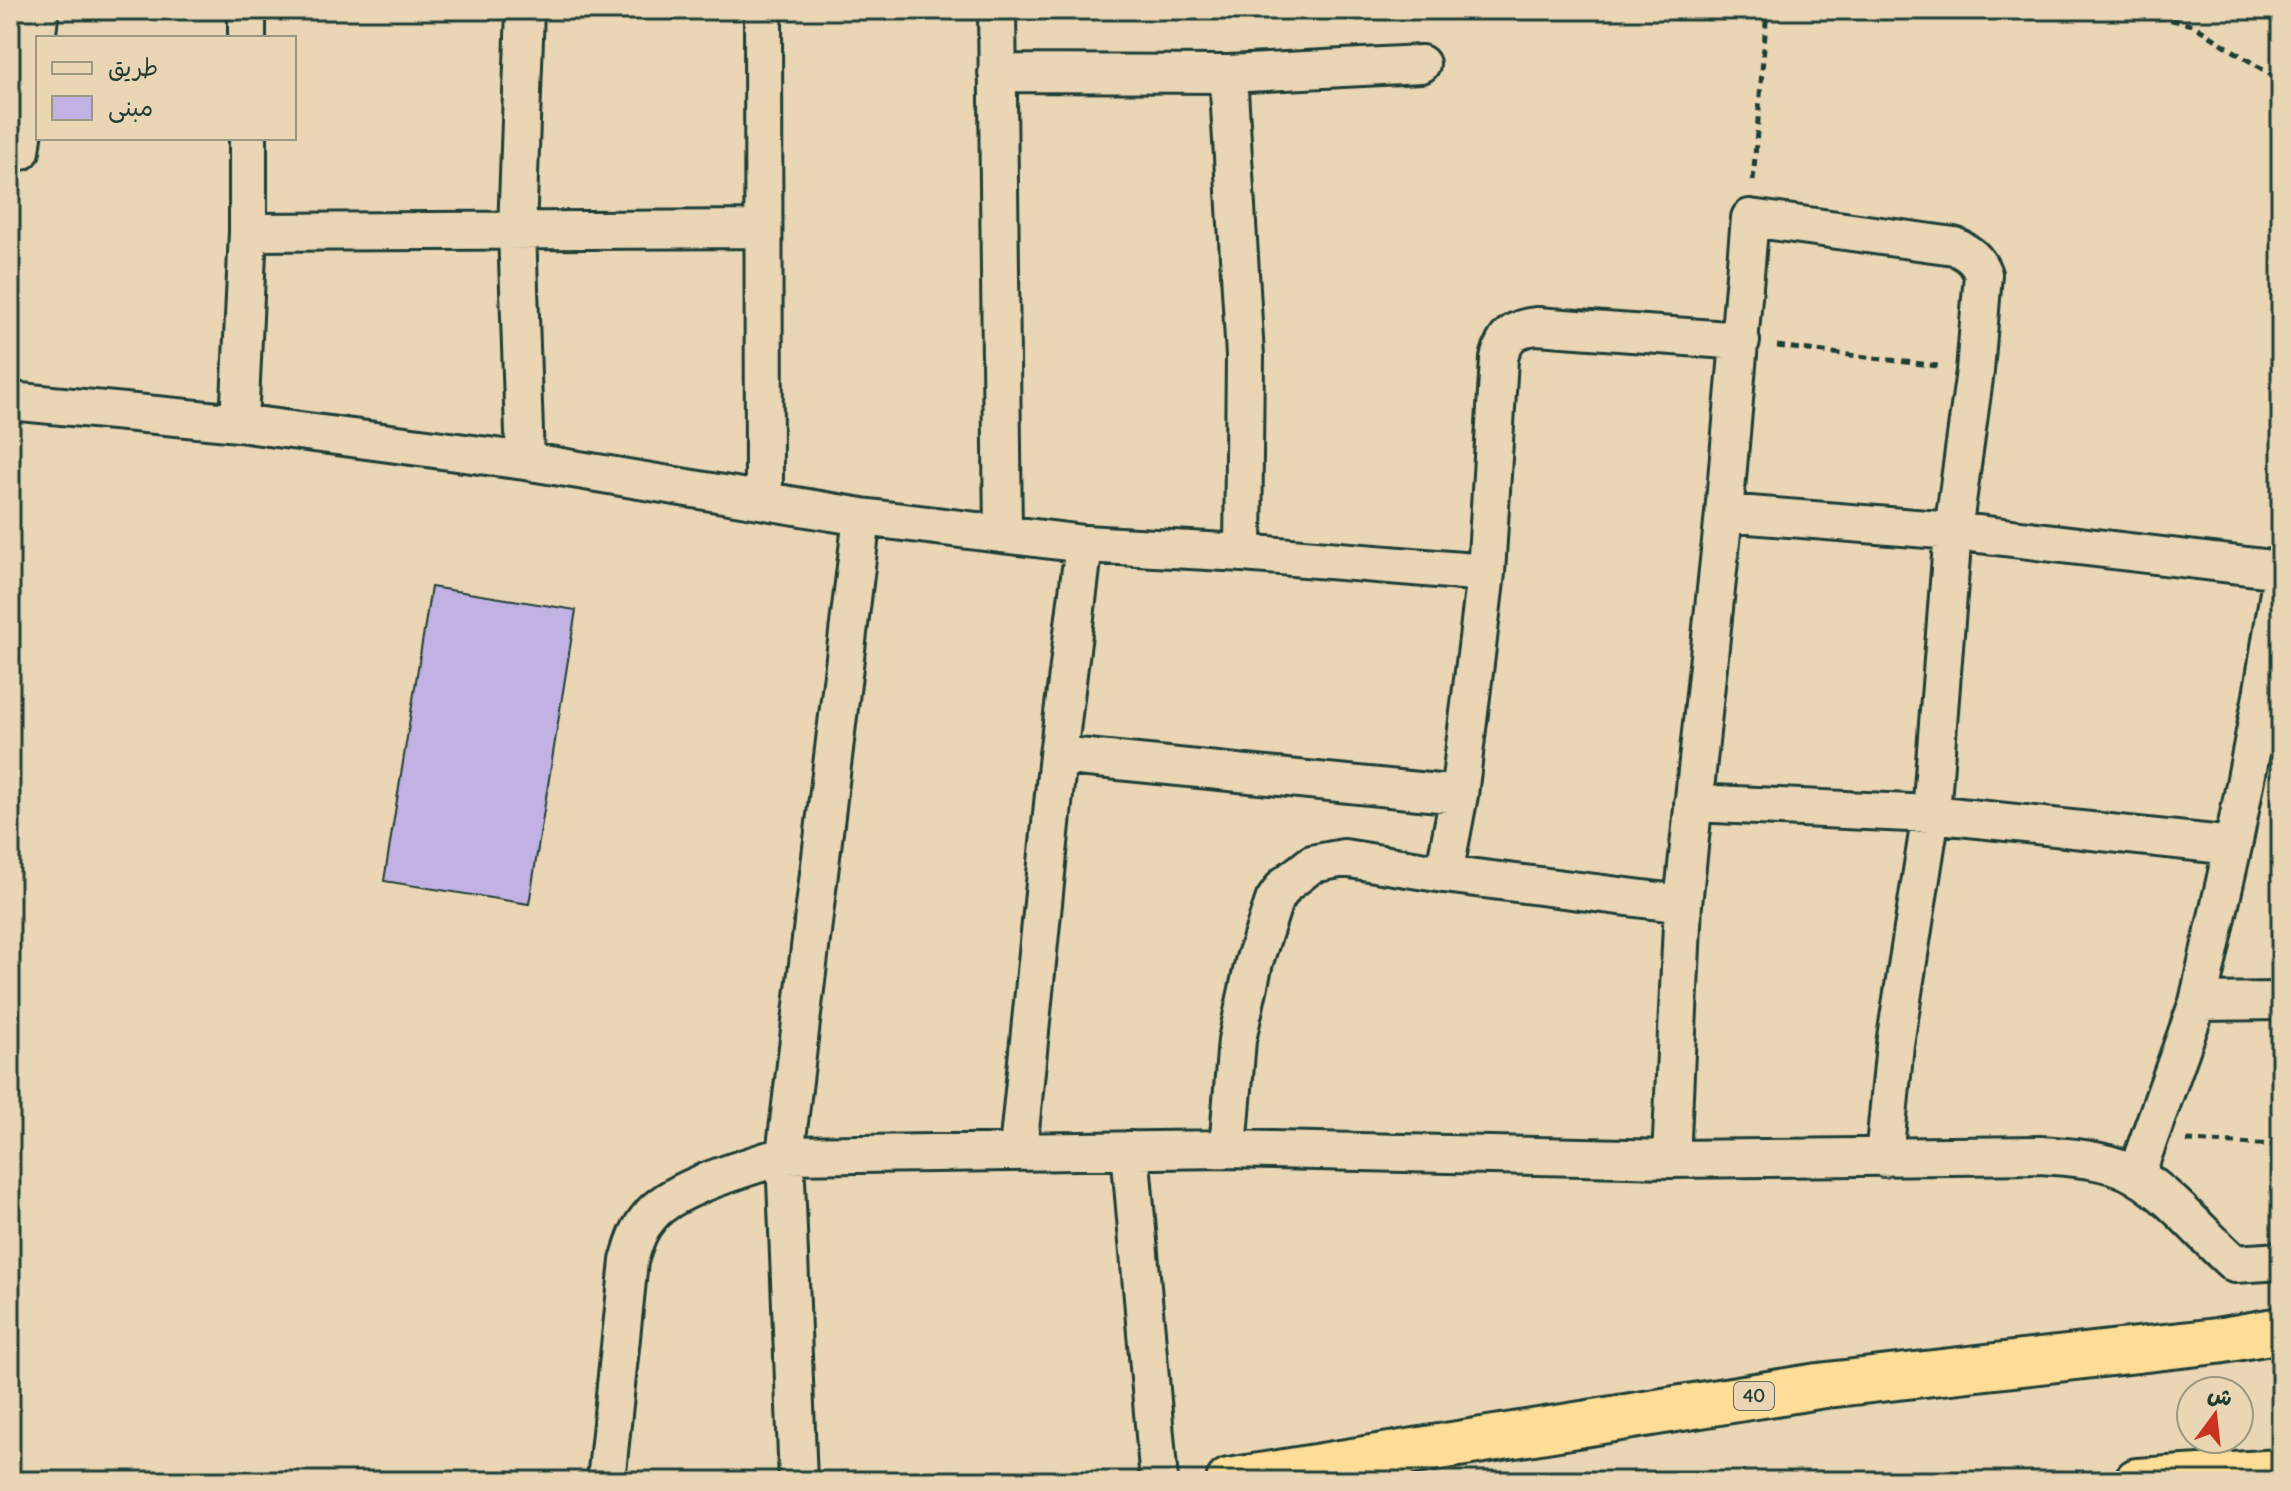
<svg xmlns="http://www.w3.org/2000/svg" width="2291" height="1491" viewBox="0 0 2291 1491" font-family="Delius,'Playpen Sans Arabic',sans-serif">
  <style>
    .building { fill: #c1b2e3; stroke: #1f3d34; stroke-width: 2 }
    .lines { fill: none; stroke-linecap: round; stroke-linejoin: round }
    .street-casing { stroke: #1f3d34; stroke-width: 42 }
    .highway-casing { stroke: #1f3d34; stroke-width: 50 }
    .path { stroke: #1f3d34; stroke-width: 5; stroke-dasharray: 8 6; stroke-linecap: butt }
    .street { stroke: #ead6b4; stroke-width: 36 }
    .highway { stroke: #fedd96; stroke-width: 44 }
    .labels { text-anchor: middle; stroke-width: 6; stroke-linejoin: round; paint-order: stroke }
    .shield { fill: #ead6b4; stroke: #5c6b5a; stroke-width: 2 }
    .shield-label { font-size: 18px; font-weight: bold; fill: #1f3d34 }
  </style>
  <rect width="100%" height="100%" fill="#ead6b4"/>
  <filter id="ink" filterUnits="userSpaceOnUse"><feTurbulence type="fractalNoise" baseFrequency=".0125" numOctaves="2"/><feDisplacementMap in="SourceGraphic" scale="16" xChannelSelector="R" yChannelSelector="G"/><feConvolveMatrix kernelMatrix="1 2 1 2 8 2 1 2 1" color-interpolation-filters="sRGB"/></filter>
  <g filter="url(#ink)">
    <!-- building -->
    <path class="building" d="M431,587L576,610L529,904L384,881Z"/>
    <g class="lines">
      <defs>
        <path id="street" d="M247,10V38
          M525,10L517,231L525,461L862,517L1084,544L1243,553L1486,573L1459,795L1444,874
          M763,10L764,499
          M997,10L1003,534
          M997,73L1228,74L1421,64
          M1228,74L1245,356L1243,553
          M248,138V232L239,423L525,461
          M21,151L40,10
          M248,232L762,229
          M10,401L239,423
          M1724,513L1953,531L2281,570
          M1486,573L1499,359C1504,336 1514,328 1537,326L1741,341
          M1058,755L1459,795
          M1693,803L1931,814L2233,846
          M2198,1002L2281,1001
          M1228,1149L1237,1040L1254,962L1274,901L1285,885L1312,864L1344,858L1444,874L1683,904
          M1018,1150L1058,755L1084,544
          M1130,1150L1159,1481
          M1671,1159L1683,904L1724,513L1750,218L1954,246C1969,253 1977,259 1983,274L1975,371L1953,531L1931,814L1895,1044L1884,1158
          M2136,1175L2198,1002L2233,846L2262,696L2281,580
          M606,1481L629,1261C634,1244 638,1229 650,1216C673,1187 750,1167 785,1155L1228,1149L1671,1159L2040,1155C2071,1157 2110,1159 2137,1176C2174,1198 2203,1236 2235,1264L2281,1261
          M798,1481L785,1155L862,517"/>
        <path id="highway" d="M1229,1481L1818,1386L2217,1341L2281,1330
          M2137,1481L2281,1472"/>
      </defs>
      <!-- street casing -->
      <use href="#street" class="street-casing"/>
      <!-- highway casing -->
      <use href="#highway" class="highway-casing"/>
      <!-- path -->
      <path class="path" d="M2130,10L2193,25L2281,81
        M1753,181L1767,10
        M1777,346L1938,366
        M2186,1141L2281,1145"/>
      <!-- street -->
      <use href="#street" class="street"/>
      <!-- highway -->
      <use href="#highway" class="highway"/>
    </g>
  </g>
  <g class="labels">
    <!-- shield labels -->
    <rect class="shield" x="1734" y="1382" width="40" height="28" rx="6"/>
    <g class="shield-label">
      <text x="1754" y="1402">40</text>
    </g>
  </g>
  <!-- margin -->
  <rect width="2291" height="1491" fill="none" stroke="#ead6b4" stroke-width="40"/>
  <rect x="20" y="20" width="2251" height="1451" fill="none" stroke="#1f3d34" stroke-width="3" filter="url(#ink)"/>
  <!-- legend -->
  <rect x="36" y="36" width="260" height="104" fill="#ead6b4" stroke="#999981" stroke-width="2"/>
  <rect x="52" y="62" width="40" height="12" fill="#ead6b4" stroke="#999981" stroke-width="2"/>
  <text x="108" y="76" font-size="24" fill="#1f3d34">طريق</text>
  <rect x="52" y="96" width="40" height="24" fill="#c1b2e3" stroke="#999981" stroke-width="2"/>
  <text x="108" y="116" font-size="24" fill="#1f3d34">مبنى</text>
  <!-- north arrow -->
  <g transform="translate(2215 1415) rotate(15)"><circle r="38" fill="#ead6b4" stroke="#999981" stroke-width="2"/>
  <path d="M0-6L14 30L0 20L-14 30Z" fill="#c8321e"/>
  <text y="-12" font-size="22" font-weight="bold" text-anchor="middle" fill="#1f3d34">ش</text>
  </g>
</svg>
